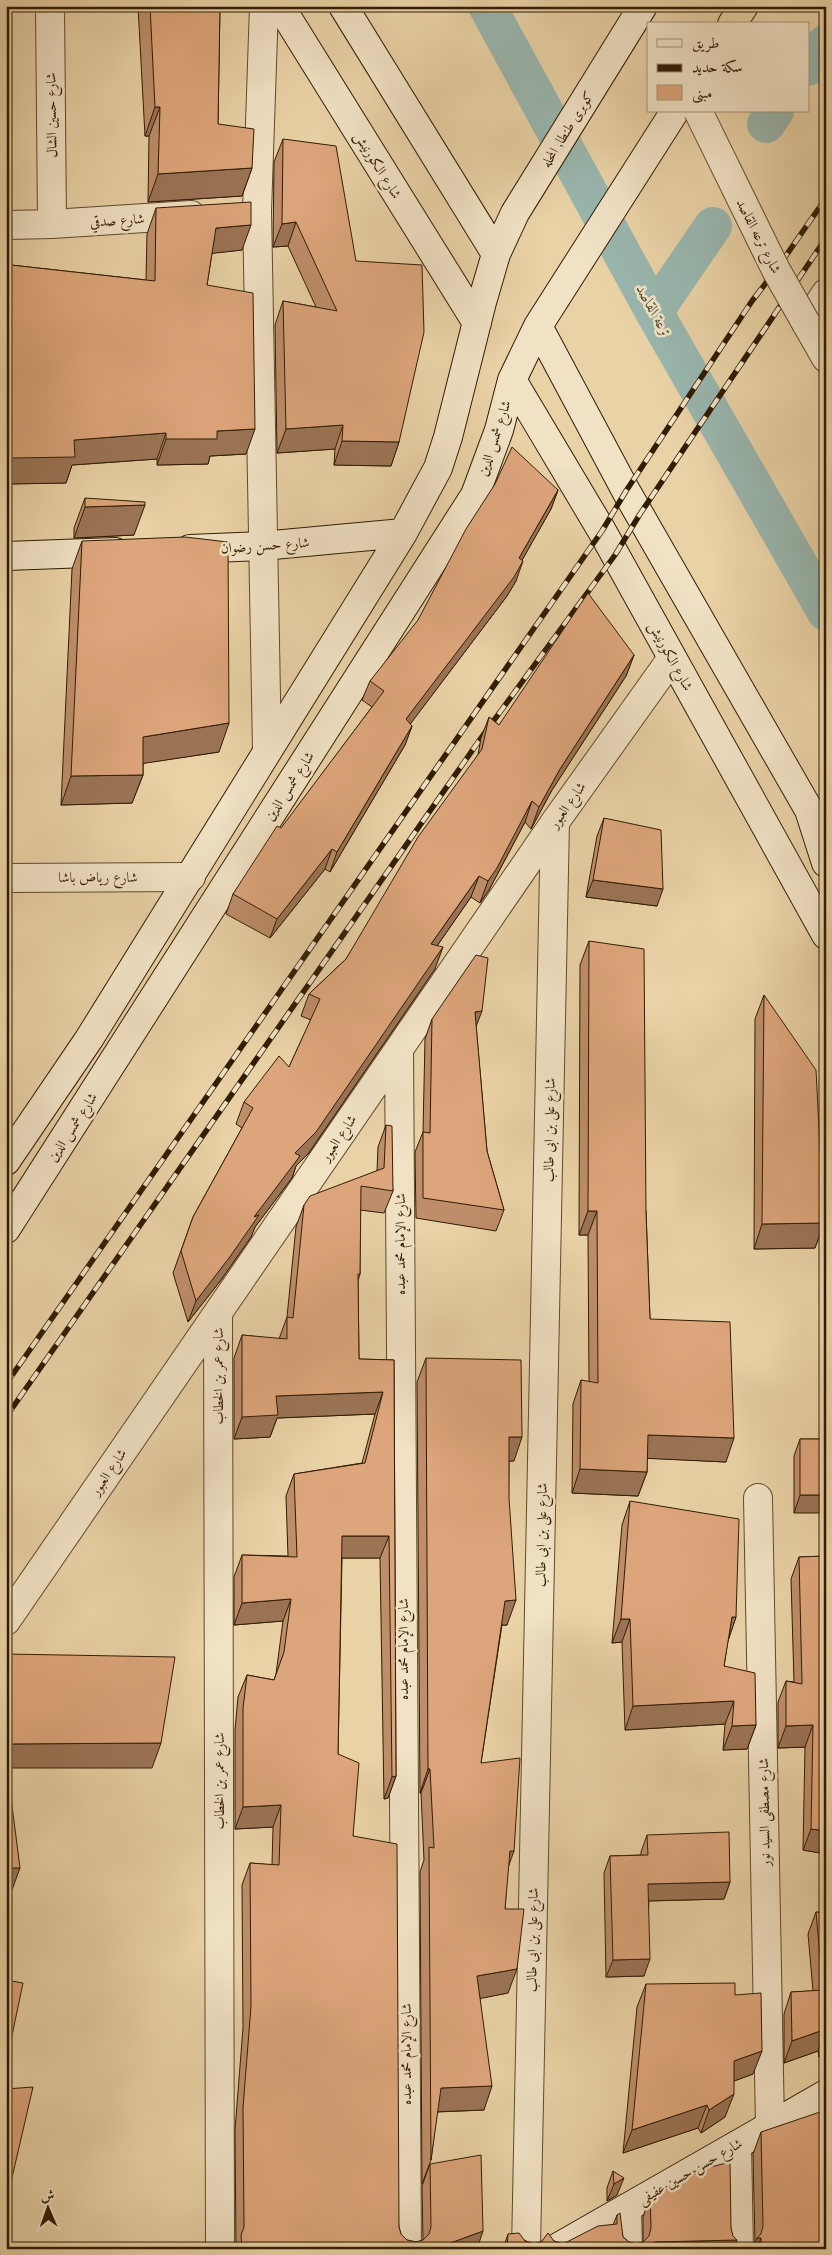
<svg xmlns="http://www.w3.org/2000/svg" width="832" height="2255" viewBox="0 0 832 2255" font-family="'Old Standard TT',Amiri,serif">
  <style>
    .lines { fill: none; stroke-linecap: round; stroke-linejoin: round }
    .canal { stroke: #99b6ae; stroke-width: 38 }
    .street-casing { stroke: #5f4a2c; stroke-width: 30 }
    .secondary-casing { stroke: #311c04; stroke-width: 30 }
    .highway-casing { stroke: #311c04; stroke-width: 30 }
    .street { stroke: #f1e2c5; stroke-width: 28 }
    .secondary { stroke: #f1e2c5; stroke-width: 28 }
    .highway { stroke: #e9d2a6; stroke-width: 28 }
    .rail-casing { stroke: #311c04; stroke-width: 5.5 }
    .rail { stroke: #f1e2c5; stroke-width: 4; stroke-dasharray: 11; stroke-linecap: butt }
    .street-bridge-casing { stroke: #5f4a2c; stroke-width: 30; stroke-linecap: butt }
    .street-bridge { stroke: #f1e2c5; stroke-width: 28 }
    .wall { fill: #be8e6a; stroke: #311c04 }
    .shaded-wall { fill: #9b7456; stroke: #311c04 }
    .building { fill: #dda57b; stroke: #311c04 }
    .labels { text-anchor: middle; stroke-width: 5; stroke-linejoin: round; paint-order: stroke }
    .street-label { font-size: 14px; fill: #311c04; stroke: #f1e2c5 }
    .water-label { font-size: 15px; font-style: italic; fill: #504a37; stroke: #f1e2c5 }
  </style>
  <rect width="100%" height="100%" fill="#e9d2a6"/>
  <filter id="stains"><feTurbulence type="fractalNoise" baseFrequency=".004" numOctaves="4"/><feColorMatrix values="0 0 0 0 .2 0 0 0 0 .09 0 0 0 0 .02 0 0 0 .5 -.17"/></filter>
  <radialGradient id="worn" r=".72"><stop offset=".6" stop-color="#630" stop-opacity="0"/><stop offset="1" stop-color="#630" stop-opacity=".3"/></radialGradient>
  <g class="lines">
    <!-- canal -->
    <path class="canal" d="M487,6L654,312L826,612
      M808,67L826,43
      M766,124L775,111
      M654,312L713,226"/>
    <defs>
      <path id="street" d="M50,6L52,224
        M264,6L257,211L267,750
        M6,225L52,224L191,215
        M826,293L806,323L826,358
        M6,878L191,877
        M399,1049L407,2249
        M218,1314L220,2249
        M758,1498L770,2125
        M6,1621L555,822L672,658
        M737,2145L739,2249
        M627,2208L628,2249
        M526,2249L555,822"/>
      <path id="secondary" d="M280,6L477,323
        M343,6L496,254
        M538,326L626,491L809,810L826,863
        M512,380L602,531L826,935
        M190,549L262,546L403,533
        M6,556L115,552
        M6,1161L89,1039L403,533L438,468L448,437L482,302L496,254L515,213L643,6
        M6,1229L475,495L499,430L512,380L538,326L675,111
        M555,2249L826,2094"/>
      <path id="highway" d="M732,24L744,6"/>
    </defs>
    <!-- street casing -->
    <use href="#street" class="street-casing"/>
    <!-- secondary casing -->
    <use href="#secondary" class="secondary-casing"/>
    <!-- highway casing -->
    <use href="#highway" class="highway-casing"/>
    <!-- street -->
    <use href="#street" class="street"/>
    <!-- secondary -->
    <use href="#secondary" class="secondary"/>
    <!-- highway -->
    <use href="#highway" class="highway"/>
    <defs>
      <path id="rail" d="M6,1384L602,531L626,491L752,301L776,270L826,198
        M6,1417L481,738L615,555L640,514L826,238"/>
    </defs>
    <!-- rail casing -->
    <use href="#rail" class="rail-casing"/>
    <!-- rail -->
    <use href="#rail" class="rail"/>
    <defs>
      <path id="street-bridge" d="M698,111L776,270L806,323"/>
    </defs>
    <!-- street-bridge casing -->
    <use href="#street-bridge" class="street-bridge-casing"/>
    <!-- street-bridge -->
    <use href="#street-bridge" class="street-bridge"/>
  </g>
  <!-- wall -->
  <path class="wall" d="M138,6H220L218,124L252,168L242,196L148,202L149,136H145Z
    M283,139L356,261L399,442L391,466L334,465L335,449L277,453L275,325L283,301L316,307L288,246L273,247L274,162Z
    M156,208L242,250L212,253L207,285L246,454L210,456L208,464L157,465V459L72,465L66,483L6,484V267H11V265L146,280L147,234Z
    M558,490L551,509L522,560L516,581L507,596L410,724L412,726L405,745L330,872L325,869L270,938L226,914L233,894L372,707L362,700L370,681Z
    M85,498L134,535L74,538V528Z
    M82,541L219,752L143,763V775L132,803L61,805L72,569Z
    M634,655L626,676L552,790L531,829L525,822L489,890L480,903L471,897L437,946L435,969L308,1154L296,1166L292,1178L255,1227L251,1237L221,1280L188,1322L173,1273L193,1217L242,1128L236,1124L244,1102L289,1067L311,1020L301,1016L309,994L346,959L478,755L481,738L489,717L499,725Z
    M604,818L657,906L586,897L597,836Z
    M589,941L646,1212L650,1319L726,1462L647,1458V1472L638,1496L572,1493L573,1404L581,1380L589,1382L588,1235H579L580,965Z
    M764,995L824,1223L815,1248L754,1249L755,1019Z
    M432,1019L476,1026L487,1151L504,1210L496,1231L416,1218L415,1152L423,1132L425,1039Z
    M386,1125L393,1191L384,1213L360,1210V1274L358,1281L359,1359L394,1360L396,1776L388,1798L384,1799L380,1558H342L338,1754L353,1836L399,2227L401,2234L407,2240L416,2242L423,2240L422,2186L430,2164L477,2249H236L235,2130L243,2028L242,1885L250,1863L272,1865L273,1827L235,1829V1730L238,1697L247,1675L274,1680L276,1674L283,1621L234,1625V1577L242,1555L288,1556L286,1496L294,1474L362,1463L375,1414L277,1418L270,1437L234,1439V1358L242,1335L279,1339L287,1317L296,1227L304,1205L377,1171L378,1147Z
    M426,1358L514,1461H509L507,1625H502L481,1763L508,1867L505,1909L508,1993L480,1998L484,2110L437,2112L431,2160L422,2184L420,1872L424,1860L421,1793H420L417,1382Z
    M800,1439H826L794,1513V1456Z
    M630,1501L736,1617L728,1640L724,1666L756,1725L747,1749L723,1750L725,1724L625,1730L622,1642L612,1643L622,1525Z
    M826,1556V1854L803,1850L805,1747L778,1748V1702L786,1681L794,1682L791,1579L799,1557Z
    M647,1835L730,1882L724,1899L649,1901L644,1976L606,1977L604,1873L610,1856L641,1855V1852Z
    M816,1912L826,1913V2052L819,2057L818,2051L784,2063V2014L791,1992L813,1991L808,1934Z
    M646,1984L753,2074L734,2081L725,2117L701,2133L698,2128L623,2153L637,2007Z
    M6,2089L11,2182L6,2195Z
    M761,2132L826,2249H753L755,2245L753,2154Z
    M613,2171L617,2195L607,2201V2188Z
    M650,2196L731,2228L734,2249H503L508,2234L534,2244L554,2241L563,2244L613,2225L617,2215L623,2237L629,2242L636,2244L643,2242V2217Z"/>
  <!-- shaded-wall -->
  <path class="shaded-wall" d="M155,107H160L149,136H145Z
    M252,168L242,196L148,202L158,174Z
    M296,222L288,246L273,247L282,224Z
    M251,225L242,250L207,254L216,228Z
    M6,346H11L6,359Z
    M343,425L335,449L277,453L286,429Z
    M255,429L246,454L210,456L208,464L157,465L166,439L217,431Z
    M166,433L157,459L72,465L66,483L6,484V472L11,458L74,440Z
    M342,441L399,442L391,466L334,465Z
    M558,490L551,509L512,578L519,558Z
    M145,505L134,535L74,538L85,507Z
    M523,561L516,581L507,596L399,739L406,719Z
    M634,655L626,676L552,790L531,829L539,807L560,769Z
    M229,723L219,752L133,765L143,737Z
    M412,726L405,745L330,872L337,852Z
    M143,775L132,803L61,805L71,776Z
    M532,801L525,822L489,890L480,903L488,881Z
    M332,849L325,869L270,938L277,919Z
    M479,876L471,897L423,966L431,944Z
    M593,880L663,889L657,906L586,897Z
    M443,947L435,969L308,1154L296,1166L292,1178L255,1227L251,1237L221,1280L188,1322L196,1301L254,1217L295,1153Z
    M482,1011L474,1032L475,1012Z
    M588,1211H597L588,1235H579Z
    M824,1223L815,1248L754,1249L762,1224Z
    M383,1392L375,1414L277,1418L270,1437L234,1439L242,1417L276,1396Z
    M648,1435L734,1438L726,1462L639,1458Z
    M509,1437H522L514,1461H500Z
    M580,1469L647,1472L638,1496L572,1493Z
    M800,1495H826V1513H794Z
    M342,1536H389L380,1558H334Z
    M291,1599L283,1621L234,1625L242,1603Z
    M516,1600L507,1625H496L505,1601Z
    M732,1617H736L728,1641Z
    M621,1619H630L622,1642L612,1643Z
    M734,1701L725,1724L625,1730L633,1706Z
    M756,1725L747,1749L723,1750L732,1726Z
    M813,1725L805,1747L778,1748L786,1726Z
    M161,1743L152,1768H6V1744Z
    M428,1769H430L421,1793H420Z
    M396,1776L388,1798L384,1799L392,1777Z
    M281,1805L273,1827L235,1829L243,1807Z
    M811,1829L826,1831V1854L803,1850Z
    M510,1851H514L505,1876Z
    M6,1868H20L12,1890H6Z
    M730,1882L724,1899L642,1901L648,1884Z
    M650,1959L644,1976L606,1977L613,1960Z
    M517,1969L508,1993L468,2001L477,1976Z
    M826,2029L818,2051L784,2063L792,2041Z
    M826,2037V2052L819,2057Z
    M762,2051L753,2074L726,2084L734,2061Z
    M492,2086L484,2110L432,2112L441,2088Z
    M734,2094L725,2117L701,2133L709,2110Z
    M707,2105L698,2128L623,2153L632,2130Z
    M624,2178L617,2195L607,2201L614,2184Z
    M483,2231L477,2249H434Z
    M757,2238H761L757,2249H753Z
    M737,2240L734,2249H653L655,2242Z"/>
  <!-- building -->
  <path class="building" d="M150,6H220L218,124L254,129L252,168L158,174L160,107H155Z
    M283,139L336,146L356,261L422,265L424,332L399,442L342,441L343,425L286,429L283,301L337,311L296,222L282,224Z
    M251,202V225L216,228L207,285L253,293L255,429L217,431V439H166V433L74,440L75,457L11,458V346H6V267H12L11,265L155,281L156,208Z
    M512,447L558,490L519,558L523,561L514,577L406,719L412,726L337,852L332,849L277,919L233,894L277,826L281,828L384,691L370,681L418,620L466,529L495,484Z
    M85,498L145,502V505L85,507Z
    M185,537L228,542L229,723L143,737V775L71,776L82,541Z
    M588,593L634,655L560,769L539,807L532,801L497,868L488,881L479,876L431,944L443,947L316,1132L295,1153L300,1156L254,1217L259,1215L229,1258L196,1301L181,1251L193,1217L253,1108L244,1102L279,1056L289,1067L320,999L309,994L346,959L418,837L482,749L489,717L499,725Z
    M604,818L661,830L663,889L593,880Z
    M589,941L644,949L646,1212L650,1319L730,1322L734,1438L648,1435L647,1472L580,1469L581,1380L598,1383L597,1211H588Z
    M476,955L488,958L482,1011L475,1012L487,1151L504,1210L423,1198V1132L430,1133L432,1019Z
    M764,995L816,1070L824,1223L762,1224Z
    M386,1125L392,1126L393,1191L361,1186L360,1274H358L359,1359L394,1360L396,1776L392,1777L389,1536H342L338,1754L359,1763L353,1836L397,1844L399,2227L401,2234L407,2240L416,2242L423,2240L429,2234L431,2227L430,2164L481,2155L483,2231L434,2249H242L241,2235L244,2227L243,2108L251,2006L250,1863L279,1865L281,1805L243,1807V1708L247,1675L274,1680L284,1652L291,1599L242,1603V1555L297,1557L294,1474L365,1463L383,1392L276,1396L278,1415L242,1417V1335L287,1339V1317L293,1318L304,1205L310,1196L384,1168Z
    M426,1358L521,1360L522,1437H509V1498L516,1600L505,1601L481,1763L520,1758L514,1851H510L505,1909H524L517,1969L477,1976L492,2086L441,2088L431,2160L429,1847L434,1848L430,1769H428Z
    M800,1439H826V1495H800Z
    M630,1501L739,1519L736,1617H732L724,1666L755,1673L756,1725L732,1726L734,1701L633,1706L630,1619H621Z
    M826,1556V1831L811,1829L813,1725L786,1726V1681L802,1684L799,1557Z
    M6,1654L175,1657L161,1743L6,1744Z
    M6,1790H10L20,1868H6Z
    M729,1832L730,1882L648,1884L650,1959L613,1960L610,1856L648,1855L647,1835Z
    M816,1912L826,1913V2029L792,2041L791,1992L823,1990Z
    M6,1980L23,1983L6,2064Z
    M735,1983V1995L761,1993L762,2051L734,2061V2094L709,2110L707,2105L632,2130L646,1984Z
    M33,2087L11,2182L6,2181V2089Z
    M826,2110V2249H761V2238H757L761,2234L763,2226L761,2132Z
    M730,2162L731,2228L733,2236L737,2240L655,2242V2249H507L508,2234L519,2233L525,2241L534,2244L542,2241L548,2233L554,2241L563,2244L598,2226L617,2224V2215L620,2213L623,2237L629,2242L636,2244L643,2242L649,2236L651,2228L650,2196L692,2172Z
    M613,2171L624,2178L614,2184Z"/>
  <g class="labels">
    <!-- street labels -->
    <g class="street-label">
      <text transform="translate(51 115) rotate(-91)" y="5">شارع حسين الشال</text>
      <text transform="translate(567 129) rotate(-58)" y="5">كوبرى طنطا, المحله</text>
      <text transform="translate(378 165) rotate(58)" y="5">شارع الكورنيش</text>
      <text transform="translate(117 220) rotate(-4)" y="5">شارع صدقي</text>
      <text transform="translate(759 236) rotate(63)" y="5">شارع ترعه القاصد</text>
      <text transform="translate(494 438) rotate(-72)" y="5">شارع شمس الدين</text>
      <text transform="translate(265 545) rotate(-4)" y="5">شارع حسن رضوان</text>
      <text transform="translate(671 656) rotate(61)" y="5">شارع الكورنيش</text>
      <text transform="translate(289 786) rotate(-57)" y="5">شارع شمس الدين</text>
      <text transform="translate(567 805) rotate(-55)" y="5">شارع العبور</text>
      <text x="98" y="882">شارع رياض باشا</text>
      <text transform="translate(72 1127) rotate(-57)" y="5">شارع شمس الدين</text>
      <text transform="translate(549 1130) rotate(-89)" y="5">شارع على بن ابى طالب</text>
      <text transform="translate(338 1138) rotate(-56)" y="5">شارع العبور</text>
      <text transform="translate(400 1244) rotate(-90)" y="5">شارع الإمام محمد عبده</text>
      <text transform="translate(218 1376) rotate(-90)" y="5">شارع عمر بن الخطاب</text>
      <text transform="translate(108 1472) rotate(-56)" y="5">شارع العبور</text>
      <text transform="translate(541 1535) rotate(-89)" y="5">شارع على بن ابى طالب</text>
      <text transform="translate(403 1649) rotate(-90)" y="5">شارع الإمام محمد عبده</text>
      <text transform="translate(219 1781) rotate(-90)" y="5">شارع عمر بن الخطاب</text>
      <text transform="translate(764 1812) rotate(-91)" y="5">شارع مصطفى السيد نور</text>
      <text transform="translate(532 1940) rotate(-89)" y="5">شارع على بن ابى طالب</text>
      <text transform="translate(406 2054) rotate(-90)" y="5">شارع الإمام محمد عبده</text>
      <text transform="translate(690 2171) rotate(-30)" y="5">شارع حسن حسين عفيفى</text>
    </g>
    <!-- water labels -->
    <g class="water-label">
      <text transform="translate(654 311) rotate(61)" y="5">ترعة القاصد</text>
    </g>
  </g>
  <!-- margin -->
  <rect width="832" height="2255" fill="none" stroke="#e9d2a6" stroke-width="25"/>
  <rect x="8" y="8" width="817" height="2240" fill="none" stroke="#311c04" stroke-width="2.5"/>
  <rect x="12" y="12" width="807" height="2230" fill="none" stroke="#311c04"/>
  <!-- legend -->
  <rect x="647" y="22" width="162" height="90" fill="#f1e2c5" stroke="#a49378"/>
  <rect x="657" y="39" width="25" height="8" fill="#f1e2c5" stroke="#a49378"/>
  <text x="692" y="48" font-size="15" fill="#311c04">طريق</text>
  <rect x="657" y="64" width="25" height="8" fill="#311c04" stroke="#a49378"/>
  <text x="692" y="72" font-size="15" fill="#311c04">سكة حديد</text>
  <rect x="657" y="85" width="25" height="15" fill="#dda57b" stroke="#a49378"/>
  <text x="692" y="98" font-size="15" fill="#311c04">مبنى</text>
  <!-- north arrow -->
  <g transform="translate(48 2208) rotate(358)" stroke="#f1e2c5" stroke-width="4" paint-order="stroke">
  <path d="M0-4L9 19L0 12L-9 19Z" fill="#311c04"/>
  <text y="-8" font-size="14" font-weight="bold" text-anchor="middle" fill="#311c04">ش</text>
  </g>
  <rect width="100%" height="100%" filter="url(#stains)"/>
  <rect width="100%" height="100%" fill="url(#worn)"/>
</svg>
